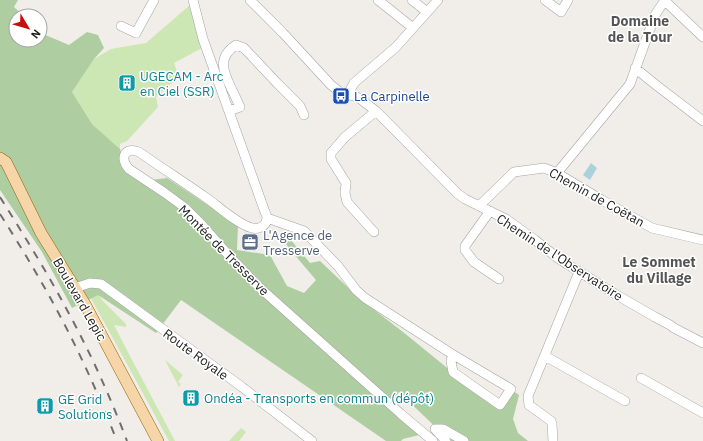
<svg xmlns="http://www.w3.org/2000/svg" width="703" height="441" viewBox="0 0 703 441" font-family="'IBM Plex Sans',sans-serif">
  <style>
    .grass { fill: #cce7b3 }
    .forest { fill: #aecda1 }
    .water { fill: #add1db }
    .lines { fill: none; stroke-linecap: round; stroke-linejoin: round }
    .minor-casing { stroke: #a5a5a5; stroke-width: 10 }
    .major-casing { stroke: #94660b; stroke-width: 12 }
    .minor { stroke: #fff; stroke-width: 9 }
    .major { stroke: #f6d5a9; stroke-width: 11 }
    .rail { stroke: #6f6f6f; stroke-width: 2; stroke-dasharray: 8 8; stroke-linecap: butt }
    .labels { text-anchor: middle; stroke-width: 3; stroke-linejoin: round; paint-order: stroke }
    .culture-label { font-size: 13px; fill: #0d838f; stroke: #fff; text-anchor: start }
    .transit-label { font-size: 13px; fill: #164399; stroke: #fff; text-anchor: start }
    .street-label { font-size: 13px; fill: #212121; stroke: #fff }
    .service-label { font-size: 13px; fill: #4e5e75; stroke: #fff; text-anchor: start }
    .neighbourhood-label { font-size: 14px; font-weight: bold; fill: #545454; stroke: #fff }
  </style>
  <rect width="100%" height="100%" fill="#f1eee9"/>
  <!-- grass -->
  <path class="grass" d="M190,5L202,48L174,63L179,77L156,97L158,107L127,141L120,144V149L92,124L72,92L94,59L111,49L146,43Z
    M87,291H97L102,300L126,324V327L114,325L131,358L175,441H169Z
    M165,360L183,375L178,382L181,384L179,387Z
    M241,428L246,432L239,441H229Z"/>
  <!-- forest -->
  <path class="forest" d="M0,0H18L14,7L24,16H16V40H40V31L43,34L69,45L87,32L98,35L104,48L94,59L72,92L92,124L120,149L122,156L121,165L151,180L167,178L238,225L237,250L270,255L287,286L304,293L316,280L293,253L279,235L281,233H285L310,263L320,261L359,298L403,332L499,410L513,391L519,395L513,419L518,433L528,441H450L399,392L388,408L419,435L403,439L401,441H386L181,300L156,333L98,295L72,308L42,252L0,190Z"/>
  <!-- water -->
  <path class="water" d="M591,163L597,168L590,180L583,175Z"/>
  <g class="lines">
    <defs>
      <path id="minor" d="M193,0L203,39L265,212C266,214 267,216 267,218C267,226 258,230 252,228C239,225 219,207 208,199C185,183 162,168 139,152C125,146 119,158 129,169L165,193L184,207L201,224L231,258L259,287L401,414L433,441
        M250,0L283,33L331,85L340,92L348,94L359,98L376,111L458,194L465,199L506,219L535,240L559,259L615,294L655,317L670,325L674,328L703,343
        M378,0L413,28
        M412,0L427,12
        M545,0L561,12L568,0
        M665,1L703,37
        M121,26L136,33L154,0
        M635,68L656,85L703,121
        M348,94L354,83L396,47L438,0
        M229,111L240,107C237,101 235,95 232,90C224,73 216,58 236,45L244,48L277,83L300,106L304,115
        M557,173L630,84L655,15L665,0
        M479,206L514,172L544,168L557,173L602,200L652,228L703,240
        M490,211L465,246V250L474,262L499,279
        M267,218L304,231L338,266L356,290L365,298L452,354L511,389L500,405L477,389L453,372L451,361L452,354
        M374,232L347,202L345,193L346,183L331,159V153L345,137L376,111
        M75,288L90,283L101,284L242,387L312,441
        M545,356L625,401
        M641,378L703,413
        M435,429H443L464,441
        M435,429L446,441
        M553,441L552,424L551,421L529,405L528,396L579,272"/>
      <path id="major" d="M0,158L6,162L9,168L41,233L86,306L158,441"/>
    </defs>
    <!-- minor casing -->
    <use href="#minor" class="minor-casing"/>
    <!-- major casing -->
    <use href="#major" class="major-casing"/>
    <!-- minor -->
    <use href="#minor" class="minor"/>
    <!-- major -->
    <use href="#major" class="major"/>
    <!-- rail -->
    <path class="rail" d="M0,197C23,234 47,272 67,310C90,352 110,396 127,441
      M0,214C21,247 41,280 59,314C81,355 100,398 117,441"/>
  </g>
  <!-- icons -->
  <defs>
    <symbol id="building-square" viewBox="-11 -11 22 22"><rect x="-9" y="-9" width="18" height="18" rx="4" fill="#0f9aa8" stroke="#fff"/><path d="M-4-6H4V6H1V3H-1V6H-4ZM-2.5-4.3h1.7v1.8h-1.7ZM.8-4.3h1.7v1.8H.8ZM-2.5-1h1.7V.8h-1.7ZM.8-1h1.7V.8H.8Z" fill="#fff"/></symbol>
    <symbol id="bus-square" viewBox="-11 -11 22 22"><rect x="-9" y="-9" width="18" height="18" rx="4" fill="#1a4fb4" stroke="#fff"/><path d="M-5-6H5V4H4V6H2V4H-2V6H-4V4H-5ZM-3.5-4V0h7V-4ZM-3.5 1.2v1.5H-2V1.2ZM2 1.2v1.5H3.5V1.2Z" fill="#fff"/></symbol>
    <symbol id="office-square" viewBox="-11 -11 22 22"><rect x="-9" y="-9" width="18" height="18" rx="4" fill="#5c6f8a" stroke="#fff"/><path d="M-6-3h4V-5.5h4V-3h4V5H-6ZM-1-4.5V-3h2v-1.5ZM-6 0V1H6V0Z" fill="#fff"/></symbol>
  </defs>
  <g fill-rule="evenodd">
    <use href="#building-square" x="117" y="73" width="20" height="20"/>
    <use href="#bus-square" x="331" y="86" width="20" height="20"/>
    <use href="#office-square" x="240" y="232" width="20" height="20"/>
    <use href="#building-square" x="181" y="388" width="20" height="20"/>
    <use href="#building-square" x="35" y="396" width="20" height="20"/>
  </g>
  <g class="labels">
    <!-- culture labels -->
    <g class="culture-label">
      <text x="140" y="81">UGECAM - Arc<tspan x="140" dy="15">en Ciel (SSR)</tspan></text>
      <text x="204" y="403">Ondéa - Transports en commun (dépôt)</text>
      <text x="58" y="404">GE Grid<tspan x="58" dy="15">Solutions</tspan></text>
    </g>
    <!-- transit labels -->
    <g class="transit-label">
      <text x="354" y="101">La Carpinelle</text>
    </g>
    <!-- street labels -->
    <g class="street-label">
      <text transform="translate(597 197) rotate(29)" y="5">Chemin de Coëtan</text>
      <text transform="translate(224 250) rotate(45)" y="5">Montée de Tresserve</text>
      <text transform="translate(560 257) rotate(33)" y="5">Chemin de l'Observatoire</text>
      <text transform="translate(80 299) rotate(60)" y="5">Boulevard Lepic</text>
      <text transform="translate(196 354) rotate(36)" y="5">Route Royale</text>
    </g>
    <!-- service labels -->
    <g class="service-label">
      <text x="263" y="240">L'Agence de<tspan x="263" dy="15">Tresserve</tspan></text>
    </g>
    <!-- neighbourhood labels -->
    <g class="neighbourhood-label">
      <text x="640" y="26">Domaine<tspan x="640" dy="16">de la Tour</tspan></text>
      <text x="659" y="267">Le Sommet<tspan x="659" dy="16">du Village</tspan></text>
    </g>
  </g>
  <!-- north arrow -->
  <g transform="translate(28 28) rotate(128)"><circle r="19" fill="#ffffff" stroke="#a6a6a6"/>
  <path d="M0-3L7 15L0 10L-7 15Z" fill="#c50e0e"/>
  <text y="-6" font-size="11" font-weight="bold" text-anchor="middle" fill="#212121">N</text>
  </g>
</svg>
